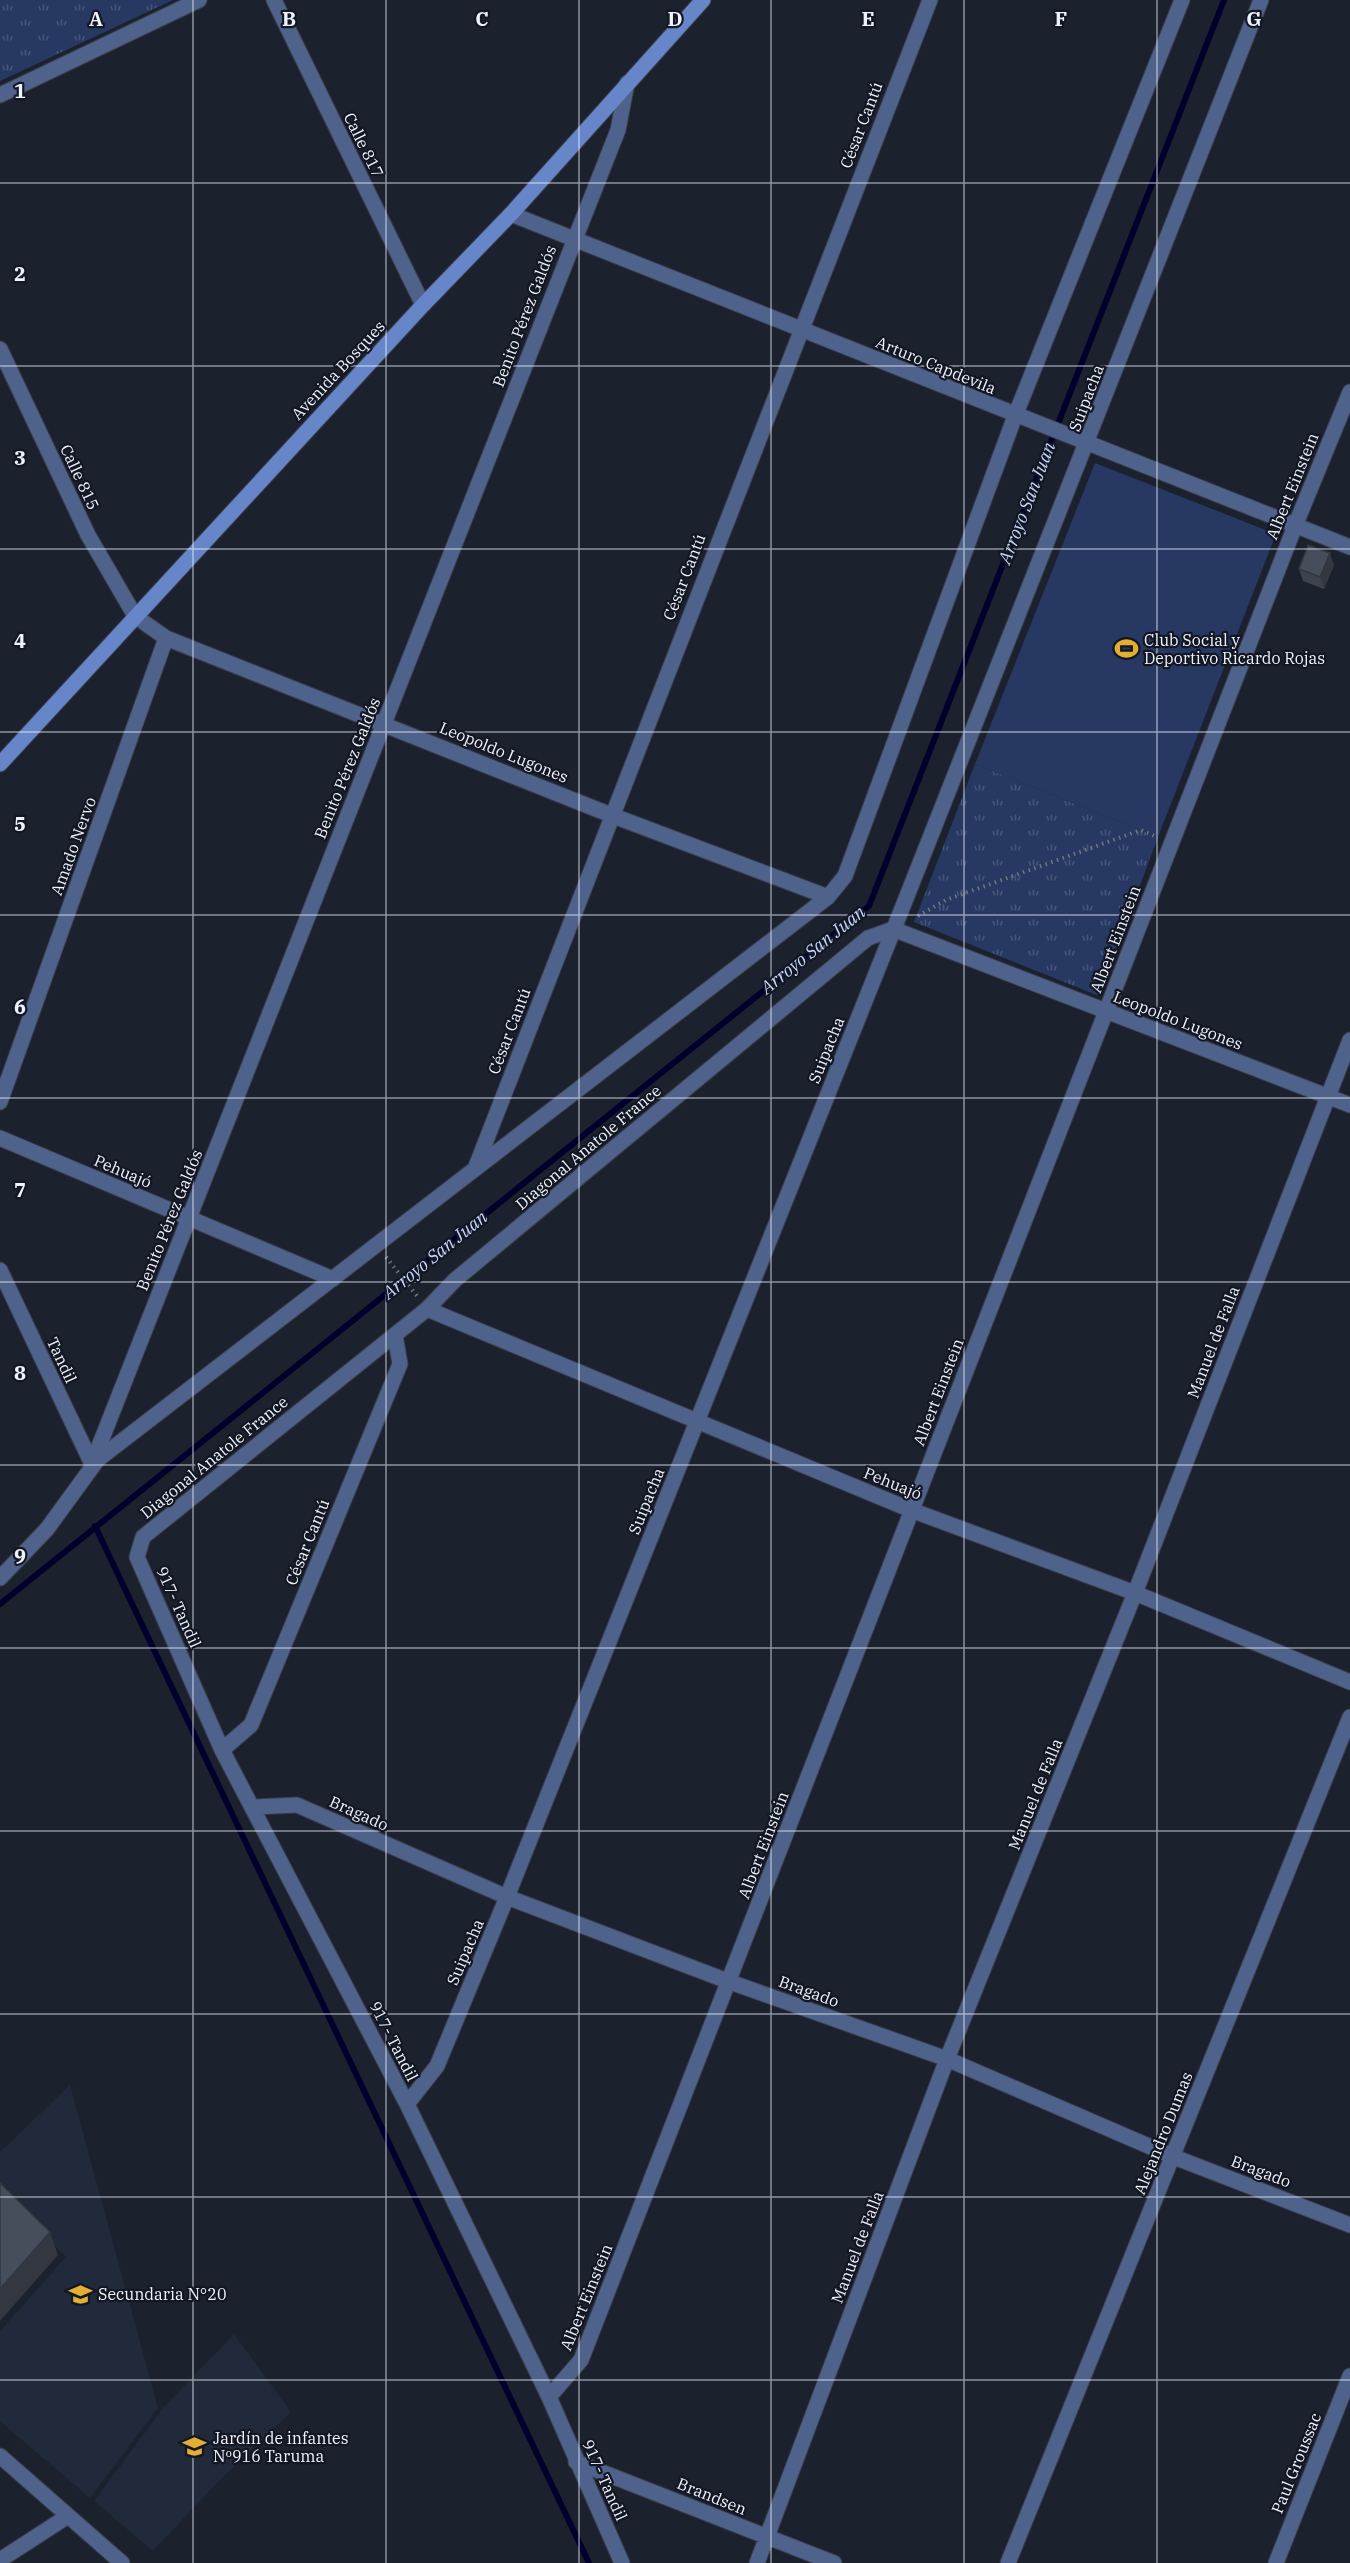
<svg xmlns="http://www.w3.org/2000/svg" width="1350" height="2563" viewBox="0 0 1350 2563" font-family="'IBM Plex Serif',serif">
  <style>
    .built { fill: #212a3b }
    .grass { fill: #273963 }
    .park { fill: url(#park-tufts) }
    .lines { fill: none; stroke-linecap: round; stroke-linejoin: round }
    .stream { stroke: #01002d; stroke-width: 6 }
    .minor-casing { stroke: #393e4a; stroke-width: 17 }
    .tertiary-casing { stroke: #393e4a; stroke-width: 17 }
    .secondary-casing { stroke: #393e4a; stroke-width: 17 }
    .path { stroke: #707580; stroke-width: 4; stroke-dasharray: 1.5 4.5; stroke-linecap: butt }
    .minor { stroke: #4e628b; stroke-width: 15 }
    .tertiary { stroke: #4e628b; stroke-width: 15 }
    .secondary { stroke: #6786c9; stroke-width: 15 }
    .wall { fill: #3d434e }
    .shaded-wall { fill: #323740 }
    .building { fill: #474e5b; stroke: #323740; stroke-width: 1.5 }
    .grid { fill: none; stroke: #eef2fb; stroke-width: 1.5; stroke-opacity: 0.55 }
    .labels { text-anchor: middle; stroke-width: 4.5; stroke-linejoin: round; paint-order: stroke }
    .street-label { font-size: 16px; fill: #eef2fb; stroke: #121723 }
    .poi-label { font-size: 16px; fill: #eef2fb; stroke: #121723; text-anchor: start }
    .water-label { font-size: 18px; font-style: italic; fill: #c5d6f9; stroke: #121723 }
    .grid-label { font-size: 20px; text-anchor: middle; font-weight: bold; fill: #eef2fb; stroke: #121723; stroke-width: 4.5; stroke-linejoin: round; paint-order: stroke }
  </style>
  <defs>
    <pattern id="park-tufts" width="24" height="20" patternUnits="userSpaceOnUse" patternTransform="scale(1.5)"><rect width="24" height="20" fill="#273963"/><path d="M3 7l-1-3M5 7V3M7 7l1-3M15 17l-1-3M17 17v-4M19 17l1-3" fill="none" stroke="#47567a"/></pattern>
  </defs>
  <rect width="100%" height="100%" fill="#1b212d"/>
  <!-- built -->
  <path class="built" d="M70,2085L158,2408L90,2498L0,2421V2331L66,2257L0,2191V2152Z
    M234,2334L291,2412L218,2482L153,2551L94,2501L163,2408Z"/>
  <!-- grass -->
  <path class="grass" d="M1095,463L1276,534L1158,837L975,764Z"/>
  <!-- park -->
  <path class="park" d="M0,0H173L0,81Z
    M975,764L1158,837L1099,996L914,922Z"/>
  <g class="lines">
    <!-- stream -->
    <path class="stream" d="M95,1526L589,2563
      M0,1604L869,906L1224,0"/>
    <defs>
      <path id="minor" d="M274,0L423,305
        M0,95L199,0
        M0,349L88,535L135,616L166,638L0,1102
        M166,638L611,815L828,897
        M0,1138L333,1279
        M475,1169L930,0
        M0,1270L92,1464
        M427,1309L911,1510L1135,1593L1350,1682
        M92,1464L828,897L845,876L1015,416L1182,0
        M92,1464L618,130L627,83
        M0,1578L47,1529L98,1459
        M222,1750L251,1725L400,1364L395,1335
        M254,1807L297,1805L507,1897L730,1982L947,2059L1174,2157L1350,2225
        M407,2104L437,2066L507,1897L907,896L1261,0
        M549,2397L581,2360L1295,526L1350,392
        M0,2456L122,2563
        M576,2462L834,2563
        M0,2560L68,2516
        M622,2563L549,2397L407,2104L222,1750L137,1557L143,1537L427,1309L455,1280L868,938L893,929L1350,1105
        M757,2563L947,2059L1135,1593L1350,1040
        M1008,2563L1350,1717
        M1276,2563L1350,2376"/>
      <path id="tertiary" d="M511,214L1350,547"/>
      <path id="secondary" d="M0,764L423,305L511,214L703,0"/>
    </defs>
    <!-- minor casing -->
    <use href="#minor" class="minor-casing"/>
    <!-- tertiary casing -->
    <use href="#tertiary" class="tertiary-casing"/>
    <!-- secondary casing -->
    <use href="#secondary" class="secondary-casing"/>
    <!-- path -->
    <path class="path" d="M918,916L946,900L1141,830L1157,837
      M386,1257L417,1296"/>
    <!-- minor -->
    <use href="#minor" class="minor"/>
    <!-- tertiary -->
    <use href="#tertiary" class="tertiary"/>
    <!-- secondary -->
    <use href="#secondary" class="secondary"/>
  </g>
  <!-- wall -->
  <path class="wall" d="M1334,565L1324,589L1303,581L1299,569Z"/>
  <!-- shaded-wall -->
  <path class="shaded-wall" d="M1330,553L1334,565L1324,589L1320,577Z
    M50,2232L58,2255L0,2321V2289Z"/>
  <!-- building -->
  <path class="building" d="M1308,545L1330,553L1320,577L1299,569Z
    M0,2183L50,2232L0,2289Z"/>
  <!-- grid -->
  <path class="grid" d="M193,0V2563M386,0V2563M579,0V2563M771,0V2563M964,0V2563M1157,0V2563M0,183H1350M0,366H1350M0,549H1350M0,732H1350M0,915H1350M0,1098H1350M0,1282H1350M0,1465H1350M0,1648H1350M0,1831H1350M0,2014H1350M0,2197H1350M0,2380H1350"/>
  <!-- icons -->
  <defs>
    <symbol id="stadium-bare" viewBox="-9 -9 18 18"><path d="M0-5a6.5 5 0 1 0 0 10a6.5 5 0 1 0 0-10ZM-3.5-1.8h7v3.6h-7Z" fill="#e2af34" stroke="#121723" stroke-width="2.5" paint-order="stroke"/></symbol>
    <symbol id="school-bare" viewBox="-9 -9 18 18"><path d="M0-5L7-2L0 1L-7-2ZM-4 1L0 2.5L4 1V4Q0 6-4 4Z" fill="#e2af34" stroke="#121723" stroke-width="2.5" paint-order="stroke"/></symbol>
  </defs>
  <g fill-rule="evenodd">
    <use href="#stadium-bare" x="1110" y="632" width="33" height="33"/>
    <use href="#school-bare" x="64" y="2278" width="33" height="33"/>
    <use href="#school-bare" x="178" y="2430" width="33" height="33"/>
  </g>
  <g class="labels">
    <!-- street labels -->
    <g class="street-label">
      <text transform="translate(861 125) rotate(-69)" y="6">César Cantú</text>
      <text transform="translate(364 145) rotate(64)" y="6">Calle 817</text>
      <text transform="translate(524 316) rotate(-69)" y="6">Benito Pérez Galdós</text>
      <text transform="translate(936 365) rotate(22)" y="6">Arturo Capdevila</text>
      <text transform="translate(338 370) rotate(-47)" y="6">Avenida Bosques</text>
      <text transform="translate(1086 398) rotate(-69)" y="6">Suipacha</text>
      <text transform="translate(80 477) rotate(65)" y="6">Calle 815</text>
      <text transform="translate(1292 486) rotate(-68)" y="6">Albert Einstein</text>
      <text transform="translate(684 577) rotate(-69)" y="6">César Cantú</text>
      <text transform="translate(504 752) rotate(22)" y="6">Leopoldo Lugones</text>
      <text transform="translate(347 768) rotate(-68)" y="6">Benito Pérez Galdós</text>
      <text transform="translate(73 846) rotate(-70)" y="6">Amado Nervo</text>
      <text transform="translate(1115 939) rotate(-69)" y="6">Albert Einstein</text>
      <text transform="translate(1178 1020) rotate(21)" y="6">Leopoldo Lugones</text>
      <text transform="translate(509 1031) rotate(-69)" y="6">César Cantú</text>
      <text transform="translate(826 1050) rotate(-68)" y="6">Suipacha</text>
      <text transform="translate(588 1147) rotate(-40)" y="6">Diagonal Anatole France</text>
      <text transform="translate(123 1171) rotate(23)" y="6">Pehuajó</text>
      <text transform="translate(169 1220) rotate(-68)" y="6">Benito Pérez Galdós</text>
      <text transform="translate(1213 1342) rotate(-69)" y="6">Manuel de Falla</text>
      <text transform="translate(62 1360) rotate(65)" y="6">Tandil</text>
      <text transform="translate(938 1392) rotate(-69)" y="6">Albert Einstein</text>
      <text transform="translate(214 1457) rotate(-39)" y="6">Diagonal Anatole France</text>
      <text transform="translate(893 1483) rotate(22)" y="6">Pehuajó</text>
      <text transform="translate(646 1501) rotate(-68)" y="6">Suipacha</text>
      <text transform="translate(307 1542) rotate(-68)" y="6">César Cantú</text>
      <text transform="translate(179 1607) rotate(66)" y="6">917- Tandil</text>
      <text transform="translate(1035 1794) rotate(-68)" y="6">Manuel de Falla</text>
      <text transform="translate(359 1813) rotate(24)" y="6">Bragado</text>
      <text transform="translate(763 1845) rotate(-69)" y="6">Albert Einstein</text>
      <text transform="translate(465 1952) rotate(-67)" y="6">Suipacha</text>
      <text transform="translate(809 1991) rotate(20)" y="6">Bragado</text>
      <text transform="translate(394 2041) rotate(63)" y="6">917- Tandil</text>
      <text transform="translate(1163 2133) rotate(-68)" y="6">Alejandro Dumas</text>
      <text transform="translate(1261 2171) rotate(21)" y="6">Bragado</text>
      <text transform="translate(857 2247) rotate(-69)" y="6">Manuel de Falla</text>
      <text transform="translate(586 2297) rotate(-68)" y="6">Albert Einstein</text>
      <text transform="translate(1296 2463) rotate(-68)" y="6">Paul Groussac</text>
      <text transform="translate(605 2480) rotate(66)" y="6">917- Tandil</text>
      <text transform="translate(712 2496) rotate(22)" y="6">Brandsen</text>
    </g>
    <!-- poi labels -->
    <g class="poi-label">
      <text x="1144" y="646">Club Social y<tspan x="1144" dy="18">Deportivo Ricardo Rojas</tspan></text>
      <text x="98" y="2300">Secundaria N°20</text>
      <text x="213" y="2444">Jardín de infantes<tspan x="213" dy="18">Nº916 Taruma</tspan></text>
    </g>
    <!-- water labels -->
    <g class="water-label">
      <text transform="translate(1027 503) rotate(-69)" y="6">Arroyo San Juan</text>
      <text transform="translate(813 950) rotate(-39)" y="6">Arroyo San Juan</text>
      <text transform="translate(435 1255) rotate(-39)" y="6">Arroyo San Juan</text>
    </g>
  </g>
  <g class="grid-label">
    <text x="96" y="26">A</text>
    <text x="289" y="26">B</text>
    <text x="482" y="26">C</text>
    <text x="675" y="26">D</text>
    <text x="868" y="26">E</text>
    <text x="1061" y="26">F</text>
    <text x="1254" y="26">G</text>
    <text x="20" y="98">1</text>
    <text x="20" y="281">2</text>
    <text x="20" y="465">3</text>
    <text x="20" y="648">4</text>
    <text x="20" y="831">5</text>
    <text x="20" y="1014">6</text>
    <text x="20" y="1197">7</text>
    <text x="20" y="1380">8</text>
    <text x="20" y="1563">9</text>
  </g>
</svg>
